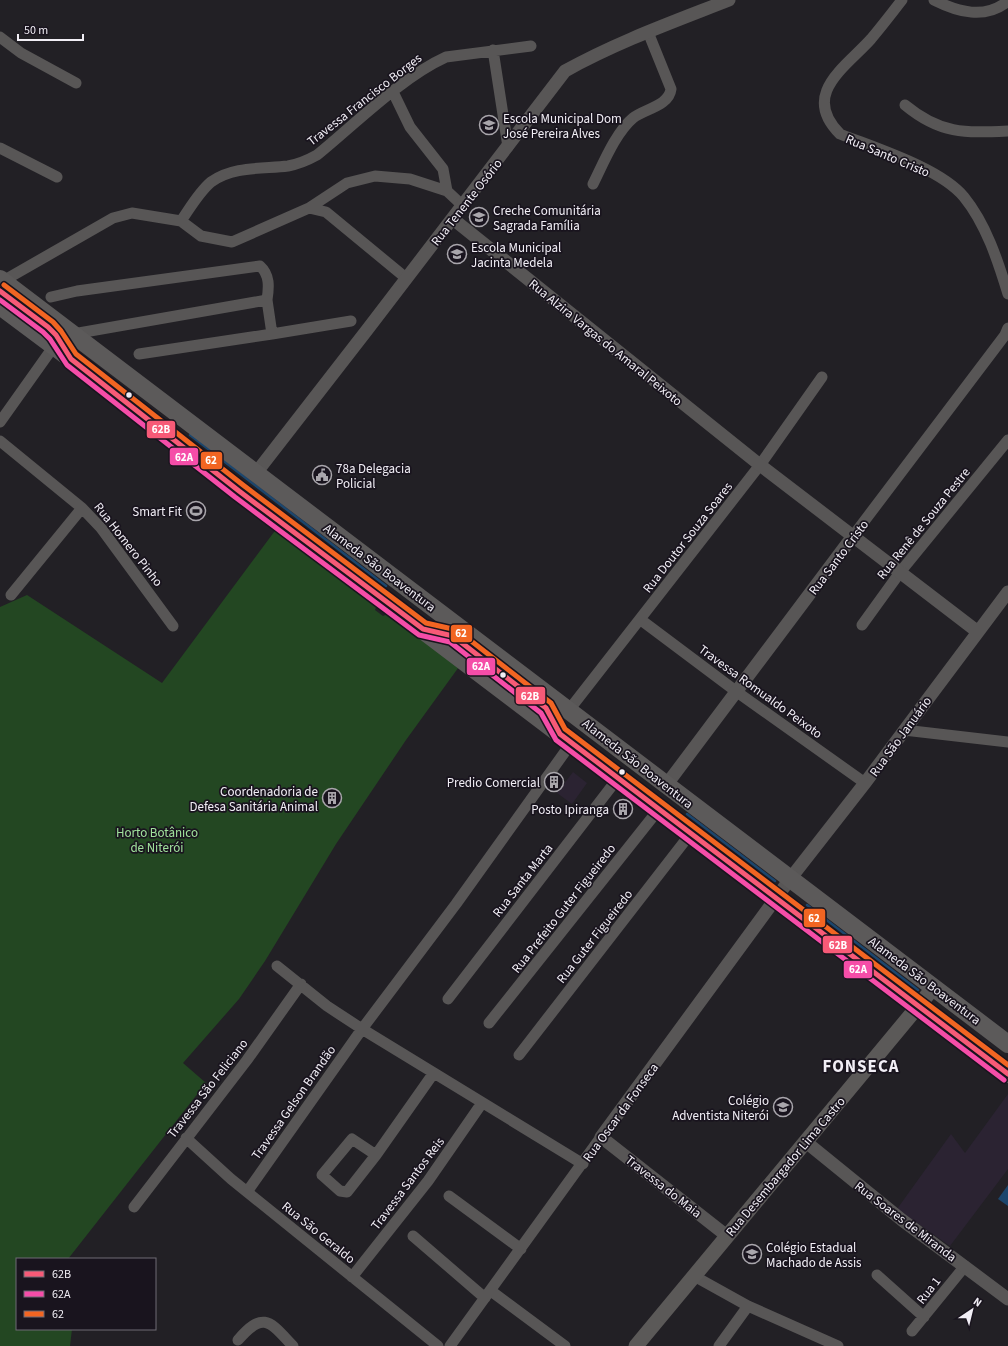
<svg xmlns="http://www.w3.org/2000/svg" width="1008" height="1346" viewBox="0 0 1008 1346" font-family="'Source Sans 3',sans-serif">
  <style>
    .built { fill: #2b2332 }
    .green { fill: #234722 }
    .water { fill: #1c466d }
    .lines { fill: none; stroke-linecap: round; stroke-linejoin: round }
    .stream { stroke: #1c466d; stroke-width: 2.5 }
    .minor { stroke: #585656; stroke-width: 11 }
    .tertiary { stroke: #585656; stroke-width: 13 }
    .secondary { stroke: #5b5958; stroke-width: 15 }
    .trunk { stroke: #5c5a5a; stroke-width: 18 }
    .bus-1-casing { stroke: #19141e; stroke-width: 8 }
    .bus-2-casing { stroke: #19141e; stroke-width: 8 }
    .bus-3-casing { stroke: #19141e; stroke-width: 8 }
    .bus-1 { stroke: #f75a77; stroke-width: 5 }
    .bus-2 { stroke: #f54da8; stroke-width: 5 }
    .bus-3 { stroke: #f26522; stroke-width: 5 }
    .bus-dot { fill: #f1eef5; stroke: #19141e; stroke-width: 1.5 }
    .labels { text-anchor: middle; stroke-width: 3.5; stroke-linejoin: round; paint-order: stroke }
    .street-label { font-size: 13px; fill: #f1eef5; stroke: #19141e }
    .poi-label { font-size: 13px; fill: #f1eef5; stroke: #19141e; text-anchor: start }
    .park-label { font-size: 13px; fill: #a0e29c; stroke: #19141e }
    .district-label { font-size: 17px; font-weight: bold; letter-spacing: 1px; fill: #f1eef5; stroke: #19141e }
    .line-badge { stroke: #19141e; stroke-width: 1.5 }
    .badge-label { font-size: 11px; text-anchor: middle; font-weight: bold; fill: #fff }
  </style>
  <rect width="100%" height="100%" fill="#222025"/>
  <!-- built -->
  <path class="built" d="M573,772L587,783L572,804L557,793Z
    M1008,1094V1169L950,1246L897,1209L951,1134L965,1153Z"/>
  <!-- green -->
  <path class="green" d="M277,528L378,601L375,610L383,616L392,612L461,664L406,740L336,844L265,961L239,999L183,1063L206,1083L68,1259H17V1329H72L70,1346H0V607L27,595L162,683Z"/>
  <!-- water -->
  <path class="water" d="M1008,1185V1206L998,1199Z"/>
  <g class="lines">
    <!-- stream -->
    <path class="stream" d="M190,435L386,586
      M687,814L775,881
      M807,905L918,990"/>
    <!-- minor -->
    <path class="minor" d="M902,0C892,13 882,26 871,39C846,67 800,94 840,134C875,148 940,168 964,197C986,224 998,261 1008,294
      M934,0C958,12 985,20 1008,1
      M0,37L21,53L76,83
      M493,50L508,147
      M393,92L410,127L443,169L447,191
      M905,105C940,134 964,133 1008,131
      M0,148L57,177
      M593,184C603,164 616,132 633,118C644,109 669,106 671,89L648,32
      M309,208L347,183L375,176L410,179L447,191L463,206
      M181,221L201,236L232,242L309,208L326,212L406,278
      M3,281L113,218L132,213L181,221C190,208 199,192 211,182C233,166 263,169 288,166C299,164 308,160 317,155C355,124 402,77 446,57L531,46
      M51,297L77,291L260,266C270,275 269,287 267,300L73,334
      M272,334L351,321
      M139,354L272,334L267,300
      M0,422L54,346
      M0,441L82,508L101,528L173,626
      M853,536L1005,335L1008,328
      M11,595L82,508
      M641,620L737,692L865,783
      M862,625L901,571L1008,440
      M569,710L760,465L822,377
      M904,730L1008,742
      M277,966L327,1006L362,1029L583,1164
      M448,999L618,778
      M489,1023L659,809
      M519,1055L691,833
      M186,1138L231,1179L438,1346
      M376,1155L352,1139L322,1175L340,1191L347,1192L376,1155L433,1074
      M247,1192L362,1029L456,904L572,742
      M449,1196L521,1249
      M134,1207L247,1060L301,984
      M413,1236L485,1298
      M877,1275L924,1317
      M694,1276L748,1306L838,1346
      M352,1277L428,1181L482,1103
      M491,1291L565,1346
      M912,1331L965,1266
      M238,1340C264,1310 270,1322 293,1346
      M450,1346L601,1137
      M719,1346L748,1306"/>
    <!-- tertiary -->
    <path class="tertiary" d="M453,219L760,465L978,632
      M256,473L367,330L565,71C617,42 673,22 729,0
      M667,784L853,536
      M806,1142L902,1220L1008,1299
      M727,1236L601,1137L790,879L865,783L1008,592"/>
    <!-- secondary -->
    <path class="secondary" d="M636,1346L934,987"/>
    <!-- trunk -->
    <path class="trunk" d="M0,279L1008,1044
      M0,306L71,359L239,491L1008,1074"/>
    <defs>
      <path id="bus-1" d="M0,291L48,327L56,335L71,359L239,491L423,629L453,636L546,708L560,734L1008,1074"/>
      <path id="bus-2" d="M0,300L43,332L50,339L67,365L235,497L419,635L450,642L541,713L556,740L1004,1080"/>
      <path id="bus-3" d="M4,285L53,322L61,331L76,354L243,485L426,623L457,630L551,703L565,729L1008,1065"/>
    </defs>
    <!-- bus-1 casing -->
    <use href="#bus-1" class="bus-1-casing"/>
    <!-- bus-2 casing -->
    <use href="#bus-2" class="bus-2-casing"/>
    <!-- bus-3 casing -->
    <use href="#bus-3" class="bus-3-casing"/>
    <!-- bus-1 -->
    <use href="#bus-1" class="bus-1"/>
    <!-- bus-2 -->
    <use href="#bus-2" class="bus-2"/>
    <!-- bus-3 -->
    <use href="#bus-3" class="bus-3"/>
  </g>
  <!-- icons -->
  <defs>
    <symbol id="school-ring" viewBox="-11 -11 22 22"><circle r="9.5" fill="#19141e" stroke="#a9a6ac" stroke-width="1.5"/><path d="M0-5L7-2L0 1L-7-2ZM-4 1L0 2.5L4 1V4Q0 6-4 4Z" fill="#a9a6ac"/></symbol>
    <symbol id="civic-ring" viewBox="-11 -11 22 22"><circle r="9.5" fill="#19141e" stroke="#a9a6ac" stroke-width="1.5"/><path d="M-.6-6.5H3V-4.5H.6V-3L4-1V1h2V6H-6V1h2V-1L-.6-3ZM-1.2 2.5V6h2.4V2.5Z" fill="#a9a6ac"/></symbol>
    <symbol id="stadium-ring" viewBox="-11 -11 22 22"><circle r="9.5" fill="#19141e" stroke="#a9a6ac" stroke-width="1.5"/><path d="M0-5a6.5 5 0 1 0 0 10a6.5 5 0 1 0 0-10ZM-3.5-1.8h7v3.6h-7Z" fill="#a9a6ac"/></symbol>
    <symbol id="building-ring" viewBox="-11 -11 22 22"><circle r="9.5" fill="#19141e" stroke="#a9a6ac" stroke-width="1.5"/><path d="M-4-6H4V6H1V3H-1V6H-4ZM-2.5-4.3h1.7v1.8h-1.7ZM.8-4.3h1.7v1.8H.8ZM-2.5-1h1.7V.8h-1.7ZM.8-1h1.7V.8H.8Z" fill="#a9a6ac"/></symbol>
  </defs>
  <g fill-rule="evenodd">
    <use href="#school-ring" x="478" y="114" width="22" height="22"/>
    <use href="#school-ring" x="468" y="206" width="22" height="22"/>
    <use href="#school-ring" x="446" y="243" width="22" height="22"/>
    <use href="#civic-ring" x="311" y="464" width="22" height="22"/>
    <use href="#stadium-ring" x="185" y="500" width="22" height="22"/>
    <use href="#building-ring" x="543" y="771" width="22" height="22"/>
    <use href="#building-ring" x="321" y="787" width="22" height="22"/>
    <use href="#building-ring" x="612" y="798" width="22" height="22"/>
    <use href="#school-ring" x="772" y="1096" width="22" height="22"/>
    <use href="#school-ring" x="741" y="1243" width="22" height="22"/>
  </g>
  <!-- markers -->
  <g class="bus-dot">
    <circle cx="129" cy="395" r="3.5"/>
    <circle cx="503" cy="675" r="3.5"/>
    <circle cx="622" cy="772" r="3.5"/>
  </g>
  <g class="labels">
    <!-- street labels -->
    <g class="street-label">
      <text transform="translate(364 99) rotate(-38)" y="5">Travessa Francisco Borges</text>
      <text transform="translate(888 155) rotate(23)" y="5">Rua Santo Cristo</text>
      <text transform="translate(466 202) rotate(-52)" y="5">Rua Tenente Osório</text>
      <text transform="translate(606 342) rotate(39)" y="5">Rua Alzira Vargas do Amaral Peixoto</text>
      <text transform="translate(923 523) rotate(-51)" y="5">Rua Renê de Souza Pestre</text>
      <text transform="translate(687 537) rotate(-52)" y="5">Rua Doutor Souza Soares</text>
      <text transform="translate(129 544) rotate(52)" y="5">Rua Homero Pinho</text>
      <text transform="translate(838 557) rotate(-53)" y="5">Rua Santo Cristo</text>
      <text transform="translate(380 567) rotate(37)" y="5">Alameda São Boaventura</text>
      <text transform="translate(761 691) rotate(36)" y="5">Travessa Romualdo Peixoto</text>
      <text transform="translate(900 736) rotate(-54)" y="5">Rua São Januário</text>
      <text transform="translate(638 763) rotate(38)" y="5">Alameda São Boaventura</text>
      <text transform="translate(522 880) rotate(-52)" y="5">Rua Santa Marta</text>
      <text transform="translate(563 908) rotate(-52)" y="5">Rua Prefeito Guter Figueiredo</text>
      <text transform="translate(594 936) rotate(-52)" y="5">Rua Guter Figueiredo</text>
      <text transform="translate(925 980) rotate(37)" y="5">Alameda São Boaventura</text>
      <text transform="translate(207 1088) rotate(-52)" y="5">Travessa São Feliciano</text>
      <text transform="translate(293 1102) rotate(-55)" y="5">Travessa Gelson Brandão</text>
      <text transform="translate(620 1112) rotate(-54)" y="5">Rua Oscar da Fonseca</text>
      <text transform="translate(785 1166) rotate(-50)" y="5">Rua Desembargador Lima Castro</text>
      <text transform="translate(407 1183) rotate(-53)" y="5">Travessa Santos Reis</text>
      <text transform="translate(664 1186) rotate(38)" y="5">Travessa do Maia</text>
      <text transform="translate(906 1221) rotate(37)" y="5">Rua Soares de Miranda</text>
      <text transform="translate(319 1232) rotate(39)" y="5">Rua São Geraldo</text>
      <text transform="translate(928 1290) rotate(-52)" y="5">Rua 1</text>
    </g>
    <!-- poi labels -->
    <g class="poi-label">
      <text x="503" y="123">Escola Municipal Dom<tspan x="503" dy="15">José Pereira Alves</tspan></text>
      <text x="493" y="215">Creche Comunitária<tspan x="493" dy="15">Sagrada Família</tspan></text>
      <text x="471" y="252">Escola Municipal<tspan x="471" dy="15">Jacinta Medela</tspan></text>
      <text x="336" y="473">78a Delegacia<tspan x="336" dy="15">Policial</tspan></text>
      <text x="182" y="516" text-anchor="end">Smart Fit</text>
      <text x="540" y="787" text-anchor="end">Predio Comercial</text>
      <text x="318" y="796" text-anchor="end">Coordenadoria de<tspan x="318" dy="15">Defesa Sanitária Animal</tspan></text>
      <text x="609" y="814" text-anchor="end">Posto Ipiranga</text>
      <text x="769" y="1105" text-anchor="end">Colégio<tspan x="769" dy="15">Adventista Niterói</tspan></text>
      <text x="766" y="1252">Colégio Estadual<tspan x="766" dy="15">Machado de Assis</tspan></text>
    </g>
    <!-- park labels -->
    <g class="park-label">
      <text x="157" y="837">Horto Botânico<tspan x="157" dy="15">de Niterói</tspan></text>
    </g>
    <!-- district labels -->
    <g class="district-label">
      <text x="861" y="1072">FONSECA</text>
    </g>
  </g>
  <g class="line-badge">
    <rect x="146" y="420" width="30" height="19" rx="4" fill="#f75a77"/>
    <rect x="169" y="447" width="30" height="19" rx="4" fill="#f54da8"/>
    <rect x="200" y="451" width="23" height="19" rx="4" fill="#f26522"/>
    <rect x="450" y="624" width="23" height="19" rx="4" fill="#f26522"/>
    <rect x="466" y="657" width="30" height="19" rx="4" fill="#f54da8"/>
    <rect x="515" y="686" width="31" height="19" rx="4" fill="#f75a77"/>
    <rect x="803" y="908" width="23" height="20" rx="4" fill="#f26522"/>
    <rect x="822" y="935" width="31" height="19" rx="4" fill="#f75a77"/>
    <rect x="843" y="960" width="30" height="19" rx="4" fill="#f54da8"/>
  </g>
  <g class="badge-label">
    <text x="161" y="433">62B</text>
    <text x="184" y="461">62A</text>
    <text x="211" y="464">62</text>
    <text x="461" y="637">62</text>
    <text x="481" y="670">62A</text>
    <text x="530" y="700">62B</text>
    <text x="814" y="922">62</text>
    <text x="838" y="949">62B</text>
    <text x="858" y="973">62A</text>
  </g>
  <!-- legend -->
  <rect x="16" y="1258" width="140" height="72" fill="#19141e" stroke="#6f6b74"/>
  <rect x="24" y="1271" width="20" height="6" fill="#f75a77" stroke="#6f6b74"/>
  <text x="52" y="1278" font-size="12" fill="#f1eef5">62B</text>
  <rect x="24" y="1291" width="20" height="6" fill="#f54da8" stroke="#6f6b74"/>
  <text x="52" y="1298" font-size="12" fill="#f1eef5">62A</text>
  <rect x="24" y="1311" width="20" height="6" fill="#f26522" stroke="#6f6b74"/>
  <text x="52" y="1318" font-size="12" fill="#f1eef5">62</text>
  <!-- north arrow -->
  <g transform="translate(972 1310) rotate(35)" stroke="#19141e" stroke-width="3" paint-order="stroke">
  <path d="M0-3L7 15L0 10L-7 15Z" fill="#f1eef5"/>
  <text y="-6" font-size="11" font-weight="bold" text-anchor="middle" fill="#f1eef5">N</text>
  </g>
  <!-- scale -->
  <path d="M18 34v6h65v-6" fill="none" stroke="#f1eef5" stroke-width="2"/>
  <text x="24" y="34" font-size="12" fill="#f1eef5" stroke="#19141e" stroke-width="3" paint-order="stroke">50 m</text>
</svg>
